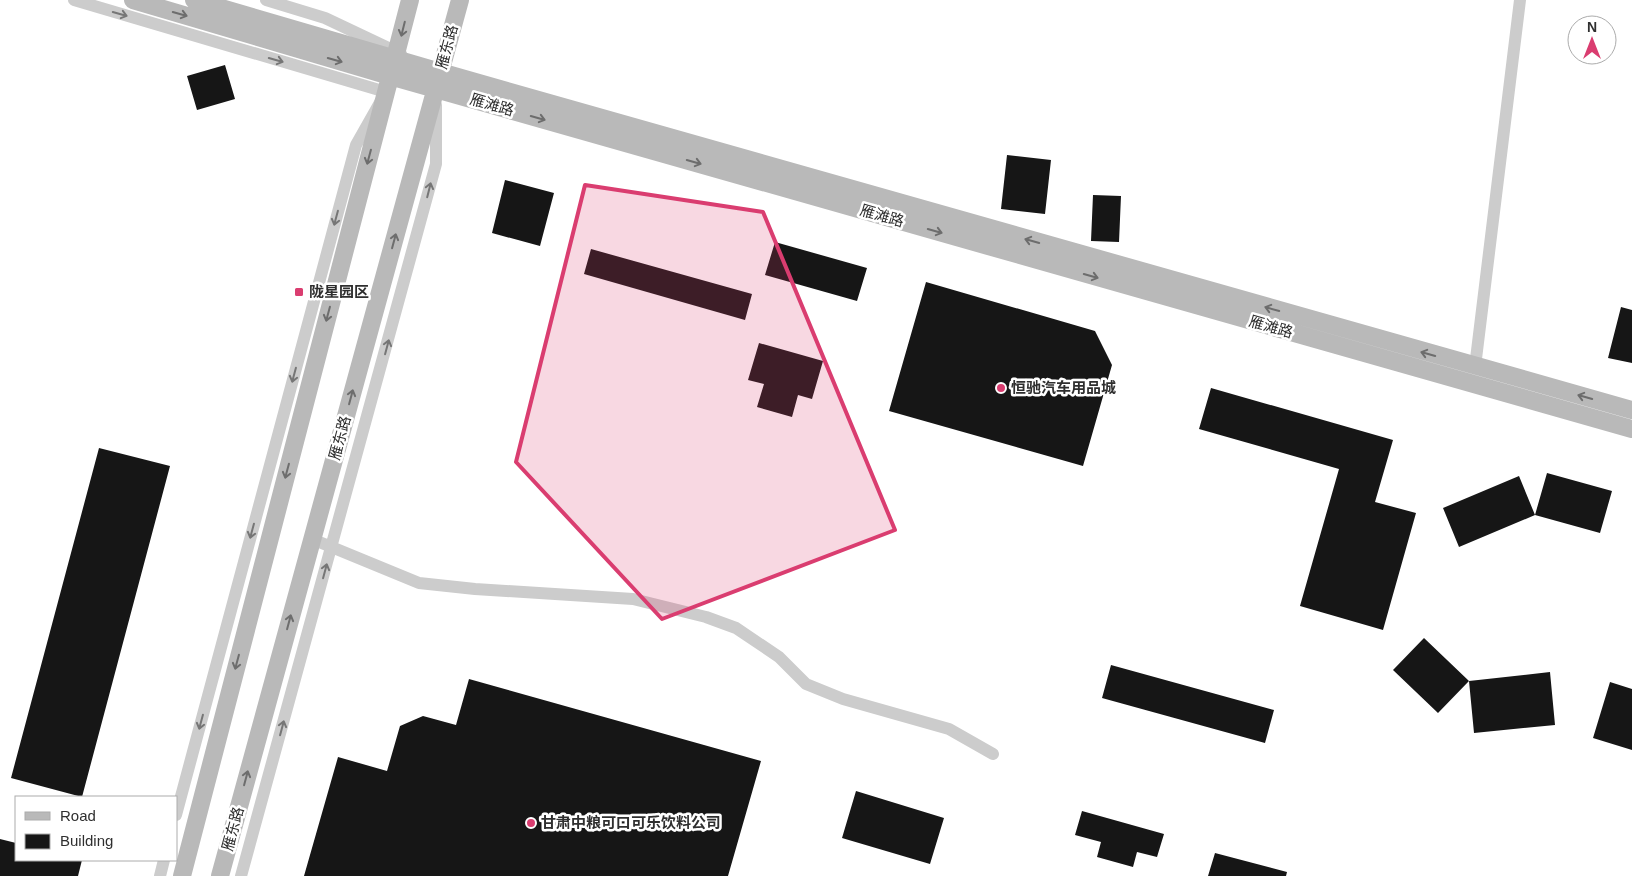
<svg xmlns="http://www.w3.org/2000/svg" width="1632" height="876" viewBox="0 0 1632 876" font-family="Arial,'Noto Sans SC',sans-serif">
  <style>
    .building { fill: #161616 }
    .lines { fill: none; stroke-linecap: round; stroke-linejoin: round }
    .minor { stroke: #ccc; stroke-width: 12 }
    .secondary { stroke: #b9b9b9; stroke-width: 18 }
    .oneway { stroke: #767676 }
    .oneway2 { stroke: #6d6d6d }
    .marked { fill: #da3d70; fill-opacity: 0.2; stroke: #da3d70; stroke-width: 4; stroke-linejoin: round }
    .poi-dot { fill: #da3d70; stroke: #fff; stroke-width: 2 }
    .labels { text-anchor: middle; stroke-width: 5; stroke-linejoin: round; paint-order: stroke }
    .street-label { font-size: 15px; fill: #2f2f2f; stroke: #fff }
    .poi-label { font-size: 15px; font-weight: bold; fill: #2f2f2f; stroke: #fff; text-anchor: start }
  </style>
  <rect width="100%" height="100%" fill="#fff"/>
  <!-- building -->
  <path class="building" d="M225,65L235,99L197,110L187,76Z
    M1007,155L1051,160L1045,214L1001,209Z
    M505,180L554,193L540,246L492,233Z
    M1093,195L1121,196L1119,242L1091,241Z
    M775,242L867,268L857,301L765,275Z
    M591,249L752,294L745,320L584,274Z
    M926,282L1095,331L1112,365L1083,466L889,411Z
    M1621,307L1632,310V363L1608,358Z
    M759,343L823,361L812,399L798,395L792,417L757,407L764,384L748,380Z
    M1211,388L1393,440L1375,502L1416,513L1383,630L1300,606L1339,469L1199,429Z
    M99,448L170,466L82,797L11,778Z
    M1547,473L1612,491L1600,533L1535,515Z
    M1519,476L1535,515L1459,547L1443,508Z
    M1424,638L1469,681L1438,713L1393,670Z
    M1111,665L1274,710L1265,743L1102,698Z
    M1550,672L1555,725L1474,733L1469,681Z
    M469,679L761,761L728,876H304L338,757L387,771L400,726L423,716L456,725Z
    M1610,682L1632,689V750L1593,738Z
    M856,791L944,818L930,864L842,838Z
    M1082,811L1164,834L1157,857L1137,852L1133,867L1097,857L1101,842L1075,835Z
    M0,839L16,843V860H82L78,876H0Z
    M1215,853L1287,872L1286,876H1208Z"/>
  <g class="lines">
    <!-- minor -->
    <path class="minor" d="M74,0L386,92L356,145L176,815
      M266,0L325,18L401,54
      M1475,367L1520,0
      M312,539L419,583L475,589L633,599L706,617L736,628L779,657L806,684L843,699L949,729L993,754
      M160,876L164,860
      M241,876L436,164V105"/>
    <!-- secondary -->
    <path class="secondary" d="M133,0L390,76L1632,429
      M194,0L440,72L1632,410
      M182,876L410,0
      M220,876L460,0"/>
  </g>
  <!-- one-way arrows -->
  <defs><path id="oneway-shaft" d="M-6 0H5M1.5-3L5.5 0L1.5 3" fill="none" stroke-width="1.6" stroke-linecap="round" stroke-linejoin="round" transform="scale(1.25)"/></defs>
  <g class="oneway">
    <use href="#oneway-shaft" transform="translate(120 14) rotate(16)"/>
    <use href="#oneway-shaft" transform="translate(276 60) rotate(16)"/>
    <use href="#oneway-shaft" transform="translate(429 190) rotate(-76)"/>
    <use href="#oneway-shaft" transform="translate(336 218) rotate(105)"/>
    <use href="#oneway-shaft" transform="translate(387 347) rotate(-75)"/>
    <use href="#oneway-shaft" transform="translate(294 375) rotate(105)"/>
    <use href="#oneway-shaft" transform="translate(252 531) rotate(105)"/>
    <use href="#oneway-shaft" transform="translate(325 571) rotate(-75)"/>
    <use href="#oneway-shaft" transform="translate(201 722) rotate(105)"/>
    <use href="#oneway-shaft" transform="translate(282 728) rotate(-75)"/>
  </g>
  <g class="oneway2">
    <use href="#oneway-shaft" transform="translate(180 14) rotate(16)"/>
    <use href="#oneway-shaft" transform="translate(403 29) rotate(104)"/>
    <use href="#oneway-shaft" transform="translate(335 60) rotate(16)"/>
    <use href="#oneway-shaft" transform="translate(538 118) rotate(16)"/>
    <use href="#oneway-shaft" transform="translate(369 157) rotate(105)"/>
    <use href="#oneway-shaft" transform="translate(694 162) rotate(16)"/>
    <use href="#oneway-shaft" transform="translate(935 231) rotate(16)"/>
    <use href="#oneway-shaft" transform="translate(394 241) rotate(-75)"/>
    <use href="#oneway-shaft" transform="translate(1032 241) rotate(-164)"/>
    <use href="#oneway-shaft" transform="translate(1091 276) rotate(16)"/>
    <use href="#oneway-shaft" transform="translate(1272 309) rotate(-164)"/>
    <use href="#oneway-shaft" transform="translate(328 314) rotate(105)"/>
    <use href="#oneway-shaft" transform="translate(1428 354) rotate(-164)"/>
    <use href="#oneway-shaft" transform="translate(351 397) rotate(-75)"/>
    <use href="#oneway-shaft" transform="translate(1585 397) rotate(-164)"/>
    <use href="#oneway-shaft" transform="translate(287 471) rotate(105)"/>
    <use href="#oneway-shaft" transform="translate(289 622) rotate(-75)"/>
    <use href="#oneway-shaft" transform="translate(237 662) rotate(105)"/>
    <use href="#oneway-shaft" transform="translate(246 778) rotate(-75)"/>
  </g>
  <!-- marked area -->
  <path class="marked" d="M585,185L763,212L895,530L662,619L516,462Z"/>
  <!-- markers -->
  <g class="poi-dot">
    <rect x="294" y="287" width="10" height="10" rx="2.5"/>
    <circle cx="1001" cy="388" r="5"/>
    <circle cx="531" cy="823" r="5"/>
  </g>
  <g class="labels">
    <!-- street labels -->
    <g class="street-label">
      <text transform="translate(447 47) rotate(-75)" y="5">雁东路</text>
      <text transform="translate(492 105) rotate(16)" y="5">雁滩路</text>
      <text transform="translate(882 216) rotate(16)" y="5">雁滩路</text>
      <text transform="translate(1271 327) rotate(16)" y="5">雁滩路</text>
      <text transform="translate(340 438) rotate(-75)" y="5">雁东路</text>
      <text transform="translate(233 829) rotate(-75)" y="5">雁东路</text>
    </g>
    <!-- poi labels -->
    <g class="poi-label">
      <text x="309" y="297">陇星园区</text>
      <text x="1011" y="393">恒驰汽车用品城</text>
      <text x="541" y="828">甘肃中粮可口可乐饮料公司</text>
    </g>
  </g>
  <!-- legend -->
  <rect x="15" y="796" width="162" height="65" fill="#ffffff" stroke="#acacac"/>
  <rect x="25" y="812" width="25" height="8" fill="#b9b9b9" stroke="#acacac"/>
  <text x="60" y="821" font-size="15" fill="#2f2f2f">Road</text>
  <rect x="25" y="834" width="25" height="15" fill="#161616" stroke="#acacac"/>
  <text x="60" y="846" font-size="15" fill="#2f2f2f">Building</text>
  <!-- north arrow -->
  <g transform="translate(1592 40)"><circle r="24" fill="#ffffff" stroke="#acacac"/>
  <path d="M0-4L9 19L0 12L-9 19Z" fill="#da3d70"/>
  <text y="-8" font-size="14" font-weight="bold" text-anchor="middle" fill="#2f2f2f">N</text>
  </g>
</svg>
